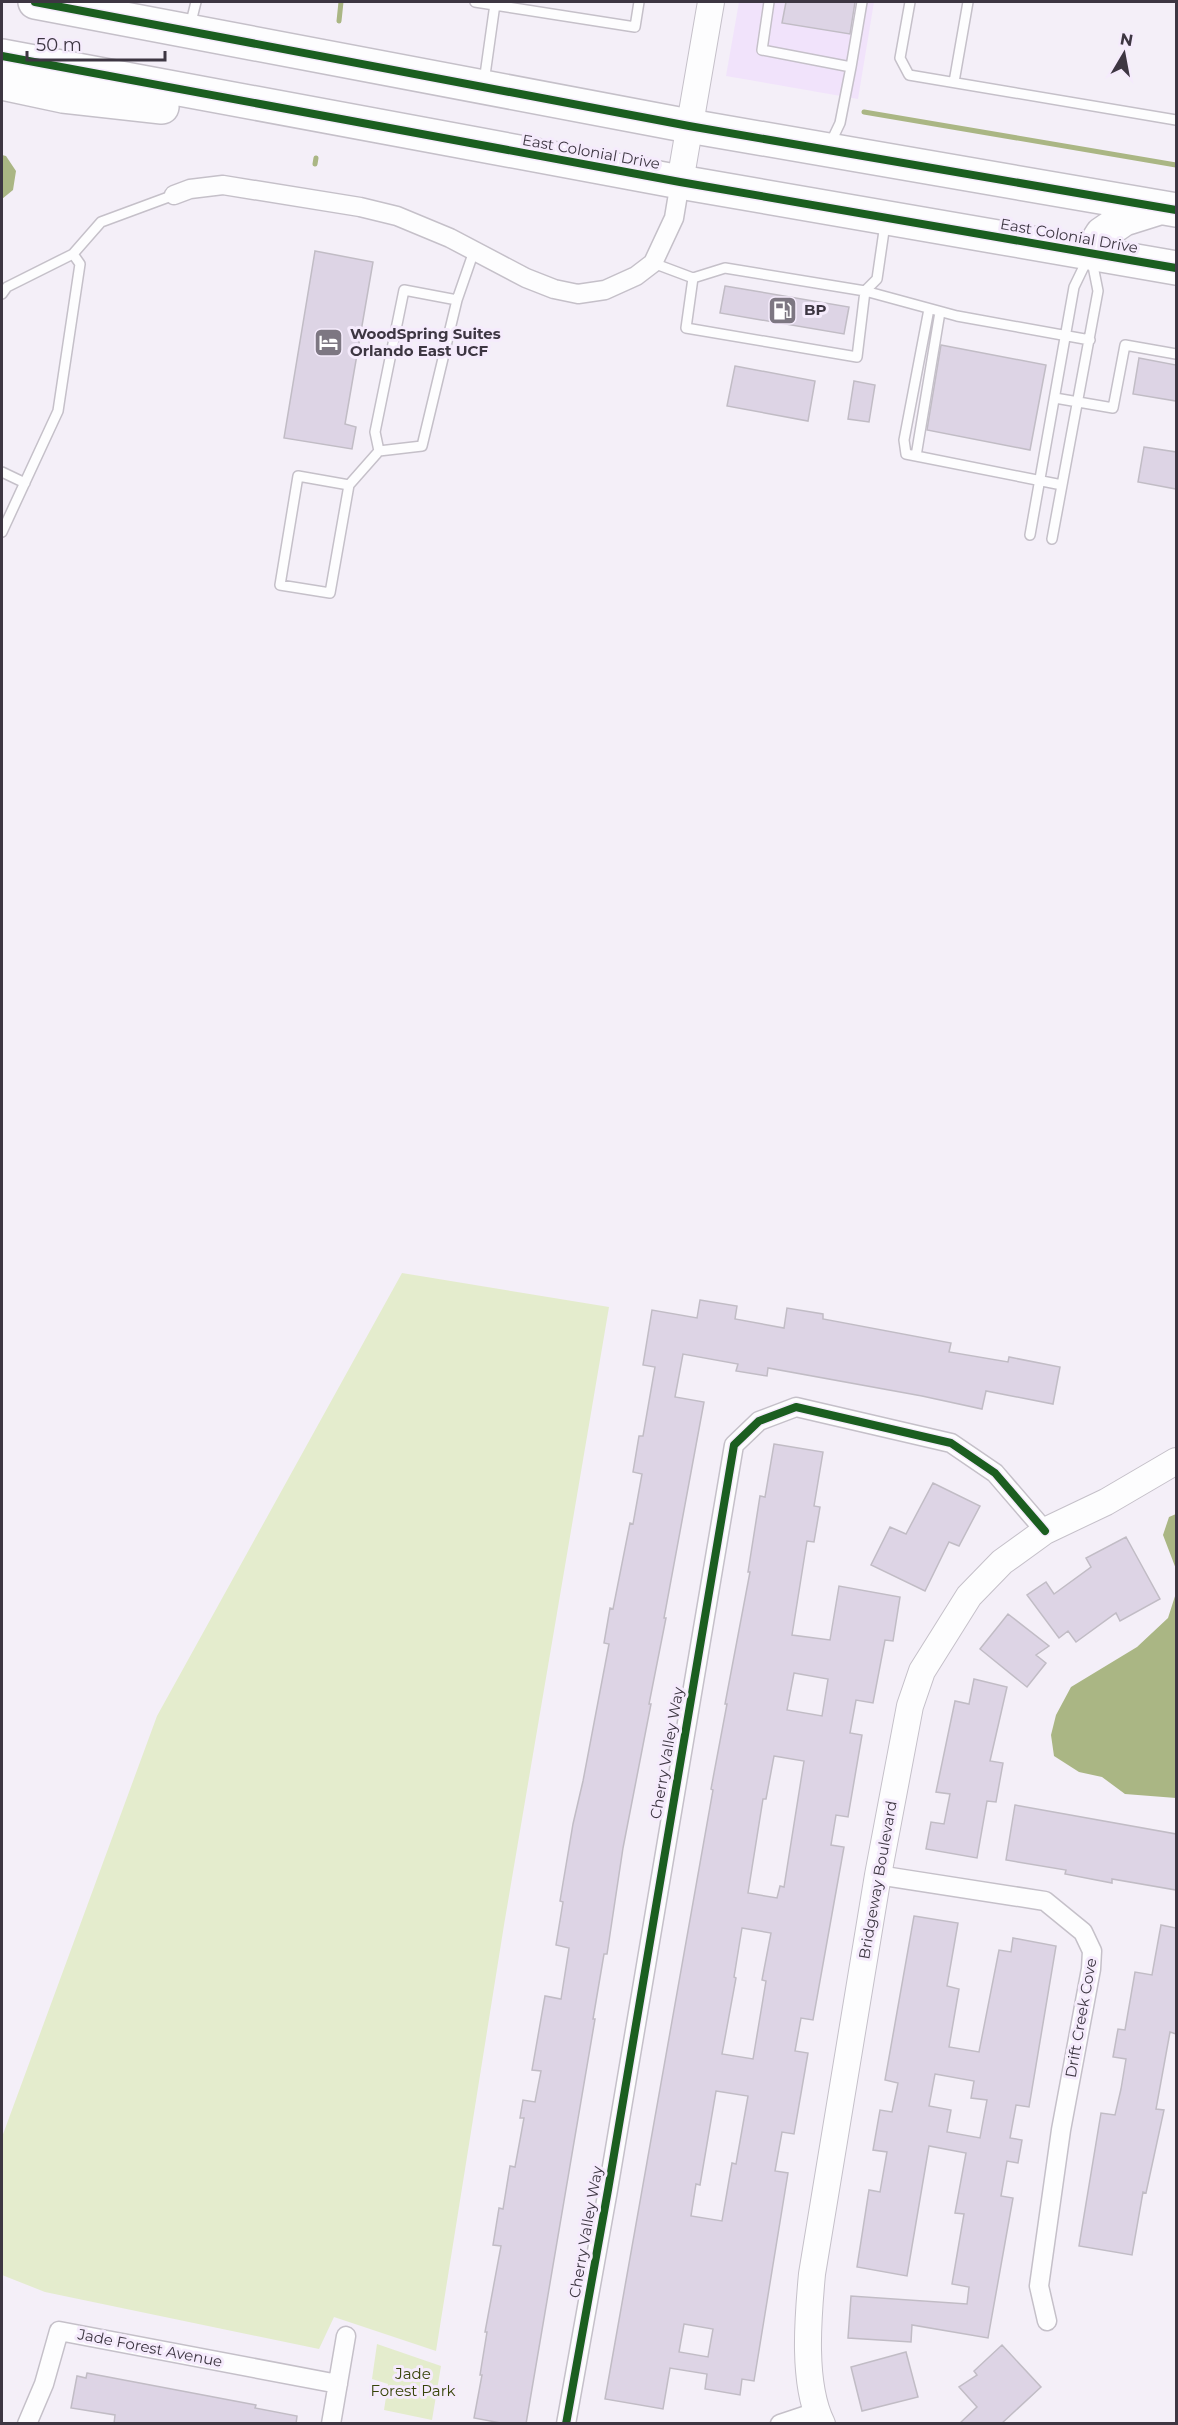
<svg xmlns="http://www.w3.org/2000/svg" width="1178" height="2425" viewBox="0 0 1178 2425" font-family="Montserrat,sans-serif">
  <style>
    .built { fill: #f1e3fb }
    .green { fill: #e4eccd }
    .water { fill: #aab684 }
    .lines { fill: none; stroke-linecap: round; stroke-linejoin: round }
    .stream { stroke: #aab684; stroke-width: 5 }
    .building { fill: #ddd4e5; stroke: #c1bcc5; stroke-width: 1.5; fill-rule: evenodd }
    .lane-casing { stroke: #c5c0c9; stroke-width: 12 }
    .street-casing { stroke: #c5c0c9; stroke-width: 21 }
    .secondary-casing { stroke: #c5c0c9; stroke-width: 28 }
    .highway-casing { stroke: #c5c0c9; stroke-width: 36 }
    .lane { stroke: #fdfdfe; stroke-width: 9 }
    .street { stroke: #fdfdfe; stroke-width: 18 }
    .secondary { stroke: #fdfdfe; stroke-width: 26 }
    .highway { stroke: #fdfdfe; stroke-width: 33 }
    .cycleway-casing { stroke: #f5ebfc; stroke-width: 11 }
    .cycleway { stroke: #1b5e20; stroke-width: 8 }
    .labels { text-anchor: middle; stroke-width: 6; stroke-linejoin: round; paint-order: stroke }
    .street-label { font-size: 15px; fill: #3d3642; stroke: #f5ebfc }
    .poi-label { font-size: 15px; font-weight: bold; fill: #3d3642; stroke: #f5ebfc; text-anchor: start }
    .park-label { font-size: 15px; fill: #374309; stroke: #f5ebfc }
  </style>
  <rect width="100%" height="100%" fill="#f4eff8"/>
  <!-- built -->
  <path class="built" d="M739,2H874L858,99L726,76Z"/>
  <!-- green -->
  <path class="green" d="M402,1273L609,1307L504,1925L436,2351L334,2317L319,2349L45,2292L2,2275V2137L157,1716Z
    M377,2344L441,2366L432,2420L384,2410L388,2384L372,2379Z"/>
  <!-- water -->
  <path class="water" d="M2,155L6,156L16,171L13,190L2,199Z
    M1176,1514V1569L1163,1535L1169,1517Z
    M1176,1593V1798L1125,1794L1102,1777L1079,1772L1054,1756L1051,1735L1056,1715L1071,1687L1137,1647L1168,1618Z"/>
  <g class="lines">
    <!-- stream -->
    <path class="stream" d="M339,21L341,2
      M864,112L1176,165
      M315,164L316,158"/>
  </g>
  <!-- building -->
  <path class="building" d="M786,2H855L850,34L782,23Z
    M315,251L373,262L345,424L356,427L352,449L284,438Z
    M725,286L849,307L844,334L720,313Z
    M941,345L1046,365L1030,450L927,430Z
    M1139,358L1176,365V401L1133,394Z
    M735,366L815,381L808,421L727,406Z
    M854,381L875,385L869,422L848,419Z
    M1144,447L1176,452V489L1138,482Z
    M700,1300L737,1306L735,1319L784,1328L787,1308L823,1314V1319L951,1343L949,1352L1008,1362L1009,1357L1060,1367L1053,1404L986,1391L982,1409L922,1396L768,1368L767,1376L736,1371L738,1364L683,1354L675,1397L704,1402L664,1618H666L649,1704H651L623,1848L607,1954H604L593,2019H595L526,2424H506L474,2418L482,2375H480L487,2332H485L501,2246L493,2245L499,2208L503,2209L510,2166L515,2167L524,2118H520L523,2100L535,2102L541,2071L532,2070L545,1996L561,1999L569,1948L556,1945L563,1902L560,1901L573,1824L583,1781L609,1644L604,1643L610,1608L613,1609L630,1523L633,1524L642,1474L633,1472L639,1436H643L655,1367L643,1365L652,1310L697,1318Z
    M774,1444L823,1452L814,1506L820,1507L814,1542L807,1541L792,1635L830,1640L839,1586L900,1597L893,1641L885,1640L873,1703L856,1700L850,1733L862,1735L848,1817L836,1815L831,1845L844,1847L813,2020L801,2018L795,2051L808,2053L794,2134L782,2132L775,2171L788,2173L754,2381L742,2379L740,2395L705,2389L707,2374L670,2368L663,2409L605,2399L713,1790L711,1789L727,1704H725L750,1572H748L760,1496L765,1497ZM794,1673L828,1679L822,1716L787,1710ZM774,1756L804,1761L784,1887L780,1886L777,1898L748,1893L763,1799H766ZM742,1928L771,1933L762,1980L766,1981L753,2059L722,2054L736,1978L734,1977ZM716,2091L748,2096L736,2164L732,2163L722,2221L691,2216L696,2184L700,2185ZM684,2324L713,2329L708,2357L679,2352Z
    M933,1483L980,1506L959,1546L949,1542L925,1591L871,1565L890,1527L906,1534Z
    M1126,1537L1160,1599L1120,1621L1116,1613L1076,1642L1068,1631L1059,1638L1027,1595L1046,1582L1054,1594L1091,1567L1086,1558Z
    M1008,1614L1049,1646L1036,1655L1046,1663L1027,1687L980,1649Z
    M974,1679L1007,1687L990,1761L1003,1763L996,1802L987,1801L977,1858L926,1849L931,1822L944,1824L950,1794L936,1792L955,1701L969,1704Z
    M1015,1805L1176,1834V1890L1112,1879V1883L1065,1874L1066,1870L1006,1860Z
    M914,1916L958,1923L947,1986L959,1989L949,2047L979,2052L999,1950L1011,1952L1013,1938L1056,1946L1029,2107L1016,2105L1010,2138L1022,2140L1018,2163L1007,2161L1001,2196L1013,2198L988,2338L912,2325L911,2342L848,2338L851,2296L967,2304L969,2287L952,2284L964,2214L955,2213L966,2153L929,2146L907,2276L857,2267L869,2190L880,2192L887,2152L873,2150L880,2110L892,2112L898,2083L885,2080ZM935,2074L974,2081L971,2098L987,2100L980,2138L947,2132L951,2110L929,2106Z
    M1161,1925L1176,1928V2034L1170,2032L1156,2109L1164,2110L1146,2193L1143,2192L1132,2255L1079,2246L1101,2113L1115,2115L1121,2089L1126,2059L1113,2057L1118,2029L1125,2030L1135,1972L1152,1975Z
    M1002,2345L1041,2387L1001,2424H959L977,2407L959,2387L977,2375L974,2371Z
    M906,2352L918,2397L862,2411L851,2367Z
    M87,2373L256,2405L255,2408L297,2416L296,2424H114L115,2415L71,2408L77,2376L86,2378Z"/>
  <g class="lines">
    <defs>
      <path id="lane" d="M475,2L635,27L639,2
        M769,2L762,50L851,67L840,123L830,144
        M910,2L900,58L909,75L1176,120
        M190,26L196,2
        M851,67L862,2
        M484,82L495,4
        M954,82L968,2
        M653,263L693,278L725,268L865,291L877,279L885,224
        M693,278L686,328L857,357L865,291L957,316L1090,340
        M2,294L7,287L73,254L101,222L174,195
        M457,300L422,446L379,451L375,432L404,290L457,300L474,251
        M929,309L904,440L906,454L1062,485
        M1055,398L1113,408L1125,345L1176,354
        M916,456L940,312
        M2,472L25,483
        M349,485L330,593L280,585L298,476L349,485L379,451
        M2,532L58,411L80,264L73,254
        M1030,535L1074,287L1088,258
        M1052,539L1098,291L1092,261"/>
      <path id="street" d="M174,195L190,189L223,185L360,207L397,216L450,238L526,278L554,289L578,294L605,290L636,276L653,263L674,218L680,182
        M878,1875L1045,1901L1083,1932L1092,1951L1091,1969L1061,2130L1039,2286L1047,2321
        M27,2424L44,2384L59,2331L338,2384
        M331,2424L346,2336
        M566,2424L608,2190L734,1445L759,1421L796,1407L951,1443L995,1473L1045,1531
        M780,2424L816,2412"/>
      <path id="secondary" d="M680,182L711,2
        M822,2424C802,2384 808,2317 812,2274L878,1875L910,1706L922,1671L969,1596L1002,1562L1045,1531L1106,1502L1176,1461"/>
      <path id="highway" d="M35,2L689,126L1176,210
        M2,56L680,182L1176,268
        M2,83L63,96L162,107
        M1090,253L1102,234L1124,219L1159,208"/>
    </defs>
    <!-- lane casing -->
    <use href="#lane" class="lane-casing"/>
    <!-- street casing -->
    <use href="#street" class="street-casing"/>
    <!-- secondary casing -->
    <use href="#secondary" class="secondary-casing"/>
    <!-- highway casing -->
    <use href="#highway" class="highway-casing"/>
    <!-- lane -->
    <use href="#lane" class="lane"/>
    <!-- street -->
    <use href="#street" class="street"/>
    <!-- secondary -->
    <use href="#secondary" class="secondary"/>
    <!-- highway -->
    <use href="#highway" class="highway"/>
    <defs>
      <path id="cycleway" d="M35,2L689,126L1176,210
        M2,56L680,182L1176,268
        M566,2424L608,2190L734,1445L759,1421L796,1407L951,1443L995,1473L1045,1531"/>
    </defs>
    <!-- cycleway casing -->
    <use href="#cycleway" class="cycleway-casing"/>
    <!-- cycleway -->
    <use href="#cycleway" class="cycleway"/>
  </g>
  <!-- icons -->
  <defs>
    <symbol id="fuel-square" viewBox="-11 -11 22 22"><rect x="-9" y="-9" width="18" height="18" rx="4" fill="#7d7782" stroke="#f5ebfc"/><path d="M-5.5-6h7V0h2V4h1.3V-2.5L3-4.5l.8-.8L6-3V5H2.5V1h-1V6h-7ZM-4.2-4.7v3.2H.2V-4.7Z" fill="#fff"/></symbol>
    <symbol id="hotel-square" viewBox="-11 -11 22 22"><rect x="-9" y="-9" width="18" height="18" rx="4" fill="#7d7782" stroke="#f5ebfc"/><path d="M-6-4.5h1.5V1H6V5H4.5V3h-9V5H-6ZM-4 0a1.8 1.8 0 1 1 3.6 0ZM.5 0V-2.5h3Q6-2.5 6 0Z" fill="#fff"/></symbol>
  </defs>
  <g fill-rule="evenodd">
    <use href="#fuel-square" x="766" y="294" width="33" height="33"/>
    <use href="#hotel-square" x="312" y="326" width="33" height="33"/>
  </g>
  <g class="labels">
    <!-- street labels -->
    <g class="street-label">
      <text transform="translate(591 152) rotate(10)" y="5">East Colonial Drive</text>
      <text transform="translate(1069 236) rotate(10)" y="5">East Colonial Drive</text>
      <text transform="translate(667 1753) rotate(-80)" y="5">Cherry Valley Way</text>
      <text transform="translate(878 1880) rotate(-80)" y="5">Bridgeway Boulevard</text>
      <text transform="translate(1081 2018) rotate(-80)" y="5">Drift Creek Cove</text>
      <text transform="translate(586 2232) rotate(-80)" y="5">Cherry Valley Way</text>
      <text transform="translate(150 2348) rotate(11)" y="5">Jade Forest Avenue</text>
    </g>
    <!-- poi labels -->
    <g class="poi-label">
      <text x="804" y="315">BP</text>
      <text x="350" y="339">WoodSpring Suites<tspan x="350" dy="17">Orlando East UCF</tspan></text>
    </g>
    <!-- park labels -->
    <g class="park-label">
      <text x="413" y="2379">Jade<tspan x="413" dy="17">Forest Park</tspan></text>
    </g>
  </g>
  <!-- border -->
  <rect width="1178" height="2425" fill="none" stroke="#3d3642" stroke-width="6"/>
  <!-- north arrow -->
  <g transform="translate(1124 54) rotate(10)" stroke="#f5ebfc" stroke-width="4.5" paint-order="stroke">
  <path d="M0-4.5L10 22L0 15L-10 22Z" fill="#3d3642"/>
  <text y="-9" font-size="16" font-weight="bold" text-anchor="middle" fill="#3d3642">N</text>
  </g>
  <!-- scale -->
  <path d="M27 51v9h138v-9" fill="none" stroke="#3d3642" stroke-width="3"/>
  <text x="36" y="51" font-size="18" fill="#3d3642" stroke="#f5ebfc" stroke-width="4.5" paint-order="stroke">50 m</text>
</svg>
